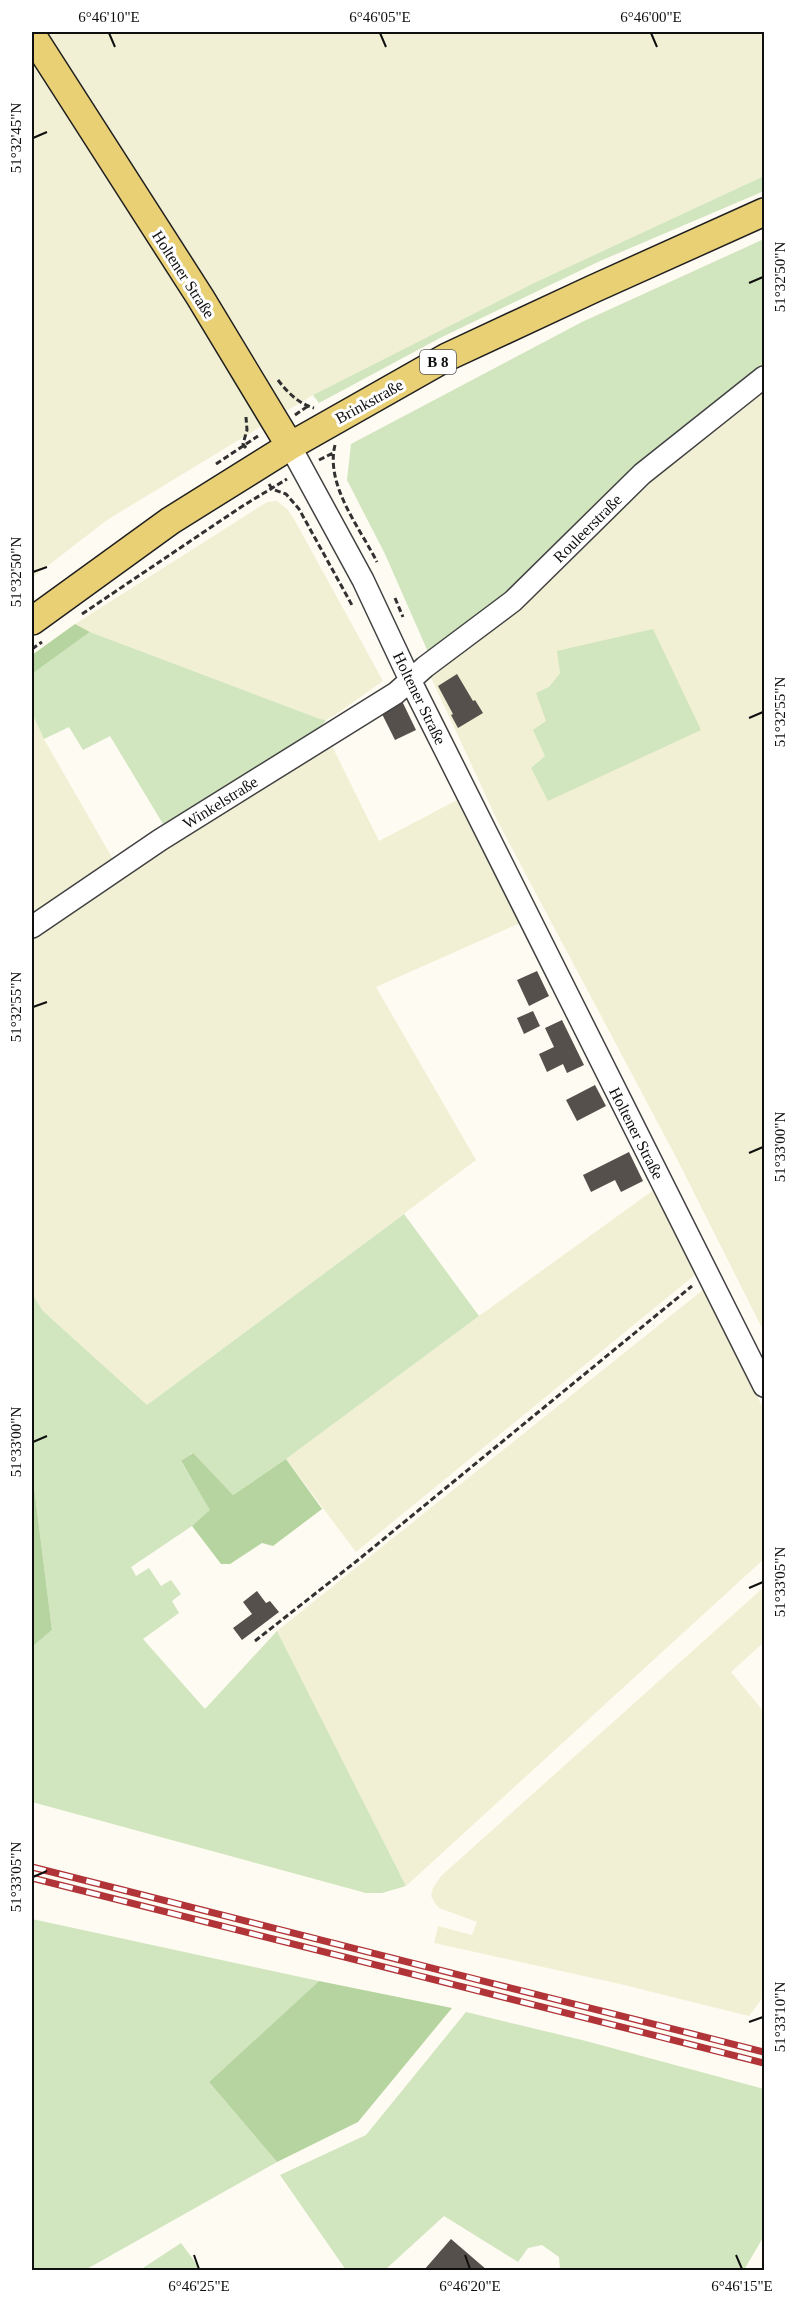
<svg xmlns="http://www.w3.org/2000/svg" width="796" height="2302" viewBox="0 0 796 2302" font-family="Georgia,serif">
  <style>
    .farmland { fill: #f1f0d4; fill-rule: evenodd }
    .green { fill: #d1e5be }
    .forest { fill: #b6d49f }
    .building { fill: #56504c }
    .lines { fill: none; stroke-linecap: round; stroke-linejoin: round }
    .minor-casing { stroke: #424242; stroke-width: 24 }
    .major-casing { stroke: #202020; stroke-width: 30 }
    .path { stroke: #313131; stroke-width: 3; stroke-dasharray: 6 3; stroke-linecap: butt }
    .minor { stroke: #fff; stroke-width: 21 }
    .major { stroke: #ead075; stroke-width: 27 }
    .rail-casing { stroke: #b13438; stroke-width: 7 }
    .rail { stroke: #fff; stroke-width: 4.5; stroke-dasharray: 14; stroke-linecap: butt }
    .ticks { fill: none; stroke: #0f0f0f; stroke-width: 2 }
    .labels { text-anchor: middle; stroke-width: 6; stroke-linejoin: round; paint-order: stroke }
    .shield { fill: #fff; stroke: #575757; stroke-width: 1.5 }
    .shield-label { font-size: 15px; font-weight: bold; fill: #0f0f0f }
    .street-label { font-size: 16px; fill: #0f0f0f; stroke: #fff }
    .neatline { fill: none; stroke: #0f0f0f; stroke-width: 2 }
    .ticks-label { font-size: 15px; text-anchor: middle; fill: #0f0f0f }
  </style>
  <rect width="100%" height="100%" fill="#fefbf2"/>
  <!-- farmland -->
  <path class="farmland" d="M32,32H764V176L534,283L313,395L107,520L32,578Z
    M764,388V1117L762,1119L764,1124V1332L676,1157L498,822L428,671L643,483ZM560,673L548,800L531,768L545,756L549,687Z
    M277,501L287,509L294,519L383,681L335,715L326,720L320,719L90,632L75,624L267,502Z
    M32,713L44,739L114,861L32,915Z
    M330,742L379,841L459,799L520,923L376,987L476,1160L147,1405L43,1311L32,1294V936Z
    M655,1189L696,1274L356,1552L286,1459L479,1316Z
    M704,1289L764,1410V1559L406,1886L277,1631Z
    M764,1587V1642L731,1672L764,1712V1996L749,2016L620,1984L434,1943L438,1926L472,1935L477,1922L439,1908L435,1903L431,1896L433,1888L441,1876Z"/>
  <!-- green -->
  <path class="green" d="M764,176V191L600,261L440,338L319,403L313,395L534,283Z
    M764,239V367L491,605L428,652L385,554L347,480L351,444L582,322Z
    M653,629L701,730L548,801L531,768L545,756L533,730L546,721L536,693L549,687L560,673L557,651Z
    M90,632L320,719L326,720L314,736L163,824L110,736L83,750L69,727L44,739L32,713V674Z
    M404,1214L479,1316L286,1459L233,1495L192,1453L181,1462L211,1510L192,1526L131,1567L136,1576L149,1568L161,1586L171,1580L181,1594L172,1601L179,1613L143,1639L205,1709L277,1631L406,1886L382,1893H366L32,1802V1647L52,1630L32,1471V1294L43,1311L147,1405Z
    M32,1919L319,1981L209,2082L277,2162L85,2270H32Z
    M466,2012L586,2041L764,2089V2236L744,2270H560L559,2257L542,2245L528,2248L518,2262L444,2216L386,2269L361,2268L358,2270H346L280,2175L366,2135Z
    M181,2243L201,2270H140Z"/>
  <!-- forest -->
  <path class="forest" d="M75,624L90,632L32,674V655Z
    M193,1453L233,1495L286,1459L322,1509L273,1546L262,1543L230,1564H221L192,1526L210,1510L181,1461Z
    M32,1471L52,1630L32,1647Z
    M319,1981L452,2008L358,2122L277,2162L209,2082Z"/>
  <!-- building -->
  <path class="building" d="M457,674L473,701L475,700L483,713L458,728L451,715L453,714L438,686Z
    M402,701L416,730L395,740L381,712Z
    M537,971L549,996L529,1006L517,980Z
    M533,1011L540,1026L524,1034L517,1018Z
    M562,1020L584,1065L567,1073L563,1064L547,1072L539,1054L554,1047L545,1028Z
    M595,1085L606,1106L577,1121L566,1100Z
    M629,1152L643,1181L621,1192L615,1180L591,1192L583,1175Z
    M257,1591L266,1603L270,1601L279,1612L242,1640L233,1628L252,1614L243,1602Z
    M451,2239L487,2270H424Z"/>
  <g class="lines">
    <defs>
      <path id="minor" d="M290,446L363,580L410,680L764,1386
        M32,927L160,840L396,693L425,667L513,601L642,474L764,377"/>
      <path id="major" d="M32,35L200,297L290,446
        M32,621L170,521L290,446L447,357L593,289L764,212"/>
    </defs>
    <!-- minor casing -->
    <use href="#minor" class="minor-casing"/>
    <!-- major casing -->
    <use href="#major" class="major-casing"/>
    <!-- path -->
    <path class="path" d="M278,380C287,392 299,404 314,408
      M295,415L308,406
      M335,445C325,485 360,528 377,562
      M246,448L243,444L247,430L246,417
      M319,460L333,453
      M216,464L258,436
      M269,484L272,489L286,494L299,509L353,607
      M395,598L403,617
      M82,614L241,507L287,479
      M32,649L42,642
      M255,1641L358,1560L692,1286"/>
    <!-- minor -->
    <use href="#minor" class="minor"/>
    <!-- major -->
    <use href="#major" class="major"/>
    <defs>
      <path id="rail" d="M32,1867L764,2052
        M32,1878L764,2063"/>
    </defs>
    <!-- rail casing -->
    <use href="#rail" class="rail-casing"/>
    <!-- rail -->
    <use href="#rail" class="rail"/>
  </g>
  <!-- ticks -->
  <path class="ticks" d="M109,33L115,47M380,33L386,47M651,33L657,47M33,138L47,132M749,283L763,277M33,572L47,567M749,718L763,712M33,1007L47,1002M749,1153L763,1147M33,1442L47,1436M749,1588L763,1582M33,1877L47,1871M749,2022L763,2017M194,2255L199,2269M465,2255L470,2269M736,2255L742,2269"/>
  <g class="labels">
    <!-- shield labels -->
    <rect class="shield" x="420" y="350" width="36" height="24" rx="4.5"/>
    <g class="shield-label">
      <text x="438" y="367">B 8</text>
    </g>
    <!-- street labels -->
    <g class="street-label">
      <text transform="translate(184 274) rotate(57)" y="6">Holtener Straße</text>
      <text transform="translate(369 401) rotate(-29)" y="6">Brinkstraße</text>
      <text transform="translate(587 528) rotate(-45)" y="6">Rouleerstraße</text>
      <text transform="translate(420 698) rotate(64)" y="6">Holtener Straße</text>
      <text transform="translate(220 802) rotate(-32)" y="6">Winkelstraße</text>
      <text transform="translate(637 1133) rotate(63)" y="6">Holtener Straße</text>
    </g>
  </g>
  <!-- border -->
  <rect width="796" height="2302" fill="none" stroke="#ffffff" stroke-width="66"/>
  <rect x="33" y="33" width="730" height="2236" class="neatline"/>
  <g class="ticks-label">
    <text x="109" y="22">6°46'10"E</text>
    <text x="380" y="22">6°46'05"E</text>
    <text x="651" y="22">6°46'00"E</text>
    <text transform="translate(16 138) rotate(-90)" y="5">51°32'45"N</text>
    <text transform="translate(780 277) rotate(-90)" y="5">51°32'50"N</text>
    <text transform="translate(16 572) rotate(-90)" y="5">51°32'50"N</text>
    <text transform="translate(780 712) rotate(-90)" y="5">51°32'55"N</text>
    <text transform="translate(16 1007) rotate(-90)" y="5">51°32'55"N</text>
    <text transform="translate(780 1147) rotate(-90)" y="5">51°33'00"N</text>
    <text transform="translate(16 1442) rotate(-90)" y="5">51°33'00"N</text>
    <text transform="translate(780 1582) rotate(-90)" y="5">51°33'05"N</text>
    <text transform="translate(16 1877) rotate(-90)" y="5">51°33'05"N</text>
    <text transform="translate(780 2017) rotate(-90)" y="5">51°33'10"N</text>
    <text x="199" y="2291">6°46'25"E</text>
    <text x="470" y="2291">6°46'20"E</text>
    <text x="742" y="2291">6°46'15"E</text>
  </g>
</svg>
